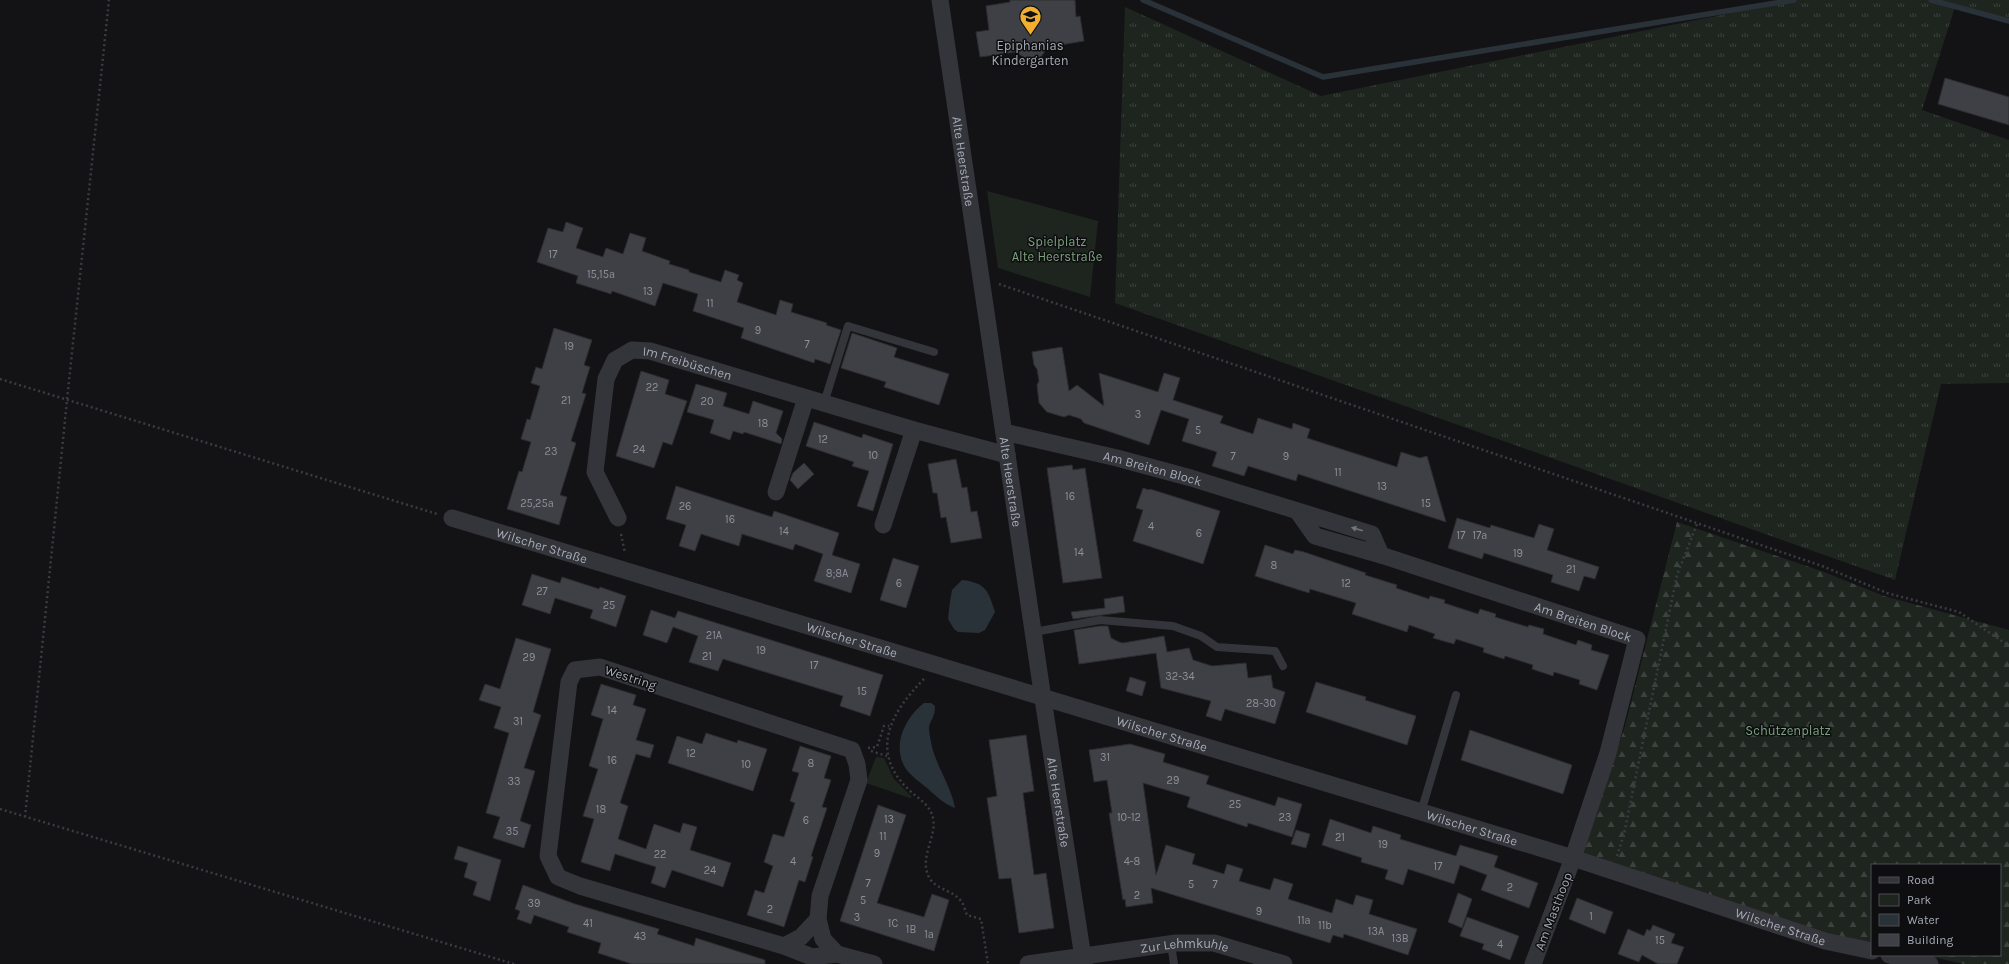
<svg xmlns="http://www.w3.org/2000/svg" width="2009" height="964" viewBox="0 0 2009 964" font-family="Karla,sans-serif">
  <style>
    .grass { fill: url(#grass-tufts) }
    .forest { fill: url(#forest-firs) }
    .green { fill: #1e251f }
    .water { fill: #2a3239 }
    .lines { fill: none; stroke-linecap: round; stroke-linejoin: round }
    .stream { stroke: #2a3239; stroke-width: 5.5 }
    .building { fill: #3f4045; stroke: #2d2d31 }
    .path { stroke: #3a3c41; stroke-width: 2.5; stroke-dasharray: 2 3; stroke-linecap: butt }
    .service { stroke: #34353a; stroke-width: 8 }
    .minor { stroke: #34353a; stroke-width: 17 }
    .oneway { fill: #72757e }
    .labels { text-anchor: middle; stroke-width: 3; stroke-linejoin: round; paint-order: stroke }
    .number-label { font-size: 11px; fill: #8c909a }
    .poi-label { font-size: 13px; fill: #a5aab6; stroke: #0e0e10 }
    .street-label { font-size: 13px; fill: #a5aab6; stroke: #0e0e10 }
    .park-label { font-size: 13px; fill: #7ca17e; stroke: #0e0e10 }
  </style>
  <defs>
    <pattern id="grass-tufts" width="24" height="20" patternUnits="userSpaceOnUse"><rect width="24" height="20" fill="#1e251f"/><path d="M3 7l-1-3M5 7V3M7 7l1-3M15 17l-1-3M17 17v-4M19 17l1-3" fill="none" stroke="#3c423d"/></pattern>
    <pattern id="forest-firs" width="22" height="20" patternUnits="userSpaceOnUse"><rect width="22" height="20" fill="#1e251f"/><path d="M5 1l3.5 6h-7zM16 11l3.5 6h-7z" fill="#3c423d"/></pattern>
  </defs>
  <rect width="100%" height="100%" fill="#131315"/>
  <!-- grass -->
  <path class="grass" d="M1795,0H2009V21L1955,7L1922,110L2009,140V383L1941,384L1895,580L1115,303L1125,7L1321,96Z"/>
  <!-- forest -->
  <path class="forest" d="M1677,522L1824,572L1884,596L2009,630V964H1964L1924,955H2000V865H1872V944L1826,933L1583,854L1625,726Z"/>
  <!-- green -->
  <path class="green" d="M987,191L1098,221L1090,297L998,268Z
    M876,757L884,758L894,779L912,797L910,798L866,783Z"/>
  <!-- water -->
  <path class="water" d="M962,580C986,583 988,590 995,612L985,630L979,633L958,632L954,629L948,619L950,601L952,590Z
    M924,703H931L935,706C935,717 931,719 929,727C929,731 930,738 931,742C935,765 951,785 955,808C944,804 935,795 927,788C920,782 911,776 906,769C891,746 905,718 924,703Z"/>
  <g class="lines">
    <!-- stream -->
    <path class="stream" d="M1143,0L1323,77L1794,0
      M1931,0L2009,21"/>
  </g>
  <!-- building -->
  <path class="building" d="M1010,0H1075L1076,17L1080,16L1084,41L1048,47L1035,65L1016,52L980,57L976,32L989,30L986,6L1010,2Z
    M1945,78L2009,97V125L1938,104Z
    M566,222L583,228L576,248L603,257L606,248L623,254L630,233L646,238L642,251L670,261L669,264L689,270V272L721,282L725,270L739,275L737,280L743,283L737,302L776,315L780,300L793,304L791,312L827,323L826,325L841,330L830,364L815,359L814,363L741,338L744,328L693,311L698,294L663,283L655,306L612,291L611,294L576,283L578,276L537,262L548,228L563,232Z
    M554,328L592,340L584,365L590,367L582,393L586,394L571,441L576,443L560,495L567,497L559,525L507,509L519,471L522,472L531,442L521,439L527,419L530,420L540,386L531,383L536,367L542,369Z
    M852,333L897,348L894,357L949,374L939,405L884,387L886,382L841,368Z
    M1062,347L1069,391L1077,385L1104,406L1099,373L1158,392L1164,373L1180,378L1173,400L1223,416L1220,423L1253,434L1258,418L1292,429L1293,423L1310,429L1307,438L1397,467L1401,452L1420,458L1427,456L1446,522L1298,474L1296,481L1248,466L1244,476L1212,466L1217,452L1182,441L1189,419L1161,410L1149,445L1084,423L1081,419L1069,415L1064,417L1047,412L1039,403L1037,385L1039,381L1037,369L1034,365L1032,352Z
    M641,371L669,380L665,394L687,401L672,445L663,442L654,468L616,456Z
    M696,384L727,393L723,406L749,414L753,401L783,411L776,433L782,439L781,444L744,432L743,434L733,431L730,440L710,433L714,420L687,412Z
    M814,422L862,438L863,434L893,444L873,511L857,506L869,471L852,466L854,462L806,446Z
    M956,459L962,488L967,487L971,512L977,511L982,538L951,543L946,517L941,518L937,493H933L928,464Z
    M804,463L814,474L798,489L790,480L793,473Z
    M1072,465L1073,470L1085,468L1102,578L1063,583L1047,468Z
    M676,486L772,517L774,511L839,533L832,555L860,564L851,593L814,581L823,554L795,544L793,550L742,534L739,546L701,534L695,551L679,546L686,525L666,519Z
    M1143,488L1149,490L1150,489L1220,511L1203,564L1133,541L1143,510L1136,508Z
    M1457,518L1490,528L1491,525L1534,538L1539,524L1554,529L1547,550L1599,567L1595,579L1584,576L1579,591L1551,582L1553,575L1484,553L1482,559L1448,548Z
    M1265,545L1293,554L1295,550L1304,552L1366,573L1365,575L1397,585L1396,588L1429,599L1430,596L1445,600L1444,603L1478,614L1480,609L1496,614L1495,617L1528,627L1529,625L1544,629L1543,634L1576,645L1578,640L1592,645L1591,650L1609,655L1597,690L1579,684L1580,680L1554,672L1553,676L1532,669L1533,665L1505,656L1504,659L1483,652L1484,648L1456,639L1454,644L1433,638L1435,634L1409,625L1407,632L1352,614L1356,603L1310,589L1309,593L1255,576Z
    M893,558L919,566L906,608L880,600Z
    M532,574L560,583L562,577L599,589L600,587L626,596L616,627L590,618L593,610L555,598L550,614L522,605Z
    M1123,596L1125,612L1073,619L1071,612L1105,608L1104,599Z
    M651,610L675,618L678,611L883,675L870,716L840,706L843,696L723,659L718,671L689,662L698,636L673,627L667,643L643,635Z
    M1100,626H1108L1111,638L1119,642L1123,643L1164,636L1167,652L1189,648L1193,660L1212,666L1246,663L1248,678L1271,675L1273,688L1285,692L1275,724L1225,709L1221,721L1206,716L1211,701L1161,688L1156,653L1079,664L1074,630Z
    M516,638L551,649L533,712L541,715L524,768L535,771L520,821L531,825L524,848L493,838L500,817L486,813L509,733L494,728L501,707L479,700L485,684L500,689Z
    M1130,677L1146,682L1142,696L1126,691Z
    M1316,682L1366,697L1365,700L1416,716L1407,745L1306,712Z
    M601,684L636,695L633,705L646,709L636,740L654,745L650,758L636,754L620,803L628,806L618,839L646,849L654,824L680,833L683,823L697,827L690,850L731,863L723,887L672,870L665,888L651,883L656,867L615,854L610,871L581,862L594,819L583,816L598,769L589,766L603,719L591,715Z
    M1470,730L1572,765L1563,794L1461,760Z
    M706,733L737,743L738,740L767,749L753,791L668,763L677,736L702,744Z
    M1026,735L1034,791L1023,793L1031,853L1034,875L1046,873L1054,928L1019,933L1011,878L999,879L987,798L997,796L989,740Z
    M1130,744L1165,754L1163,762L1209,776L1206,784L1275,806L1278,797L1302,804L1292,837L1248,823L1247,827L1187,807L1190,797L1143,783L1156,875L1166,845L1195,854L1192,864L1224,874L1227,864L1243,869L1239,881L1270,890L1274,878L1293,884L1288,899L1332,913L1336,899L1353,905L1356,895L1373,900L1369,914L1417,929L1408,955L1344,934L1343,938L1333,935L1330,943L1151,888L1153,903L1126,907L1125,899L1123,900L1119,876L1109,813H1112L1107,780L1094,782L1089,750Z
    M800,746L831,756L824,778L831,780L822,807L827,808L811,856L813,857L805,882L799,880L784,927L747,915L755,890L764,893L773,866L764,862L773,834L784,837L795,803L790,801L799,773L792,771Z
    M878,805L906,815L877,903L924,917L932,894L949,900L934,951L840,921Z
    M1330,819L1371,833L1373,826L1401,835L1400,839L1456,856L1460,845L1498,856L1494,867L1538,883L1529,908L1481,890L1487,875L1460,865L1454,884L1408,869L1403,885L1385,879L1388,870L1361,862L1362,858L1322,845Z
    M1296,830L1310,834L1306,848L1291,844Z
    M458,846L501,860L490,901L473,895L477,882L464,877L468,863L454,859Z
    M523,885L575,904L659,929L657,934L694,946L696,938L765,960V964H632L598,953L601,943L567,932L569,927L534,915L531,924L517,919L520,911L515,909Z
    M1458,893L1472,899L1462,928L1448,922Z
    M1577,898L1613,912L1605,934L1569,919Z
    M1467,917L1519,936L1510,960L1482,949L1484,944L1460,936Z
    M1653,925L1675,934L1671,943L1684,947L1677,964H1658L1642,955L1639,962L1618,954L1628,929L1644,936L1647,929L1650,931Z"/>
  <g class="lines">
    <!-- path -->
    <path class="path" d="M999,284L1822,566L1887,593L1959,612L2009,646
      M0,379L437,514
      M621,534L625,553
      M924,679C891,712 869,751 908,789C918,799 930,804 933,818C937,836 920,856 928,875C933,889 953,890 961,901C964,904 965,911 967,915L981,919L988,964
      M868,748L877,747L884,726H889
      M871,751L887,756
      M0,809L514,964
      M25,817L67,400L109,0
      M1617,856L1624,834L1677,575L1697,524"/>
    <!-- service -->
    <path class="service" d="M824,403L848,326L934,352
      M1034,632L1100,620L1173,626L1201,636L1217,647L1275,651L1283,666
      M1421,812L1456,695
      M1171,944L1174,964"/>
    <!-- minor -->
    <g class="minor">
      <path id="s1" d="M940,0L1043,699L1084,964"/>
      <path id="s2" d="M1004,432L1117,458L1191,478L1372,534L1381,555"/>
      <path d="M776,492L806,398"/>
      <path id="s3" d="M1298,512L1315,536L1381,555L1637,639L1608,753L1573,858L1533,964"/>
      <path id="s4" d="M452,518L1573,858L1825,941L1872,951"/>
      <path id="s5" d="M618,518L595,472L606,379L615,360L632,350L650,351L914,430L1007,455"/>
      <path d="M883,525L914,430"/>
      <path d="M784,946L801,937L818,919"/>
      <path d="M837,954L823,939L818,919L820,896L859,780L857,764L852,750L600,667L575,670L569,682L548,856L558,877L580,886L784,946L812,957L837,954L874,964"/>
      <path d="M1889,955L1930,964"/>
      <path id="s6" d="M1028,964L1176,943H1214L1284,964"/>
    </g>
  </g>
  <!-- one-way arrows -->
  <defs><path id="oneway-solid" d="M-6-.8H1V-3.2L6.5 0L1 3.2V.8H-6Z"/></defs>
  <use class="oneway" href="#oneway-solid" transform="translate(1357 529) rotate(-164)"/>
  <!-- icons -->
  <defs>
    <symbol id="school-pin" viewBox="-11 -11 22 30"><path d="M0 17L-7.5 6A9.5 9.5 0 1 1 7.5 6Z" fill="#f2af2f" stroke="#0e0e10"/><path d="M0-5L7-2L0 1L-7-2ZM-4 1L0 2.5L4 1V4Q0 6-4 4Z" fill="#111"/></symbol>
  </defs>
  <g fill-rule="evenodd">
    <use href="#school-pin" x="1018" y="4" width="25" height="34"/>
  </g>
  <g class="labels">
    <!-- number labels -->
    <g class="number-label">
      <text x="553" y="258">17</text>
      <text x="601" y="278">15,15a</text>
      <text x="648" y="295">13</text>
      <text x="710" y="307">11</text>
      <text x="758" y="334">9</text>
      <text x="807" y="348">7</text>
      <text x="569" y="350">19</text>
      <text x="652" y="391">22</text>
      <text x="566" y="404">21</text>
      <text x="707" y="405">20</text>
      <text x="1138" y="418">3</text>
      <text x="763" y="427">18</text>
      <text x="1198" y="434">5</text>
      <text x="823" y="443">12</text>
      <text x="639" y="453">24</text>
      <text x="551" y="455">23</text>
      <text x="873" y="459">10</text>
      <text x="1233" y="460">7</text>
      <text x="1286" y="460">9</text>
      <text x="1338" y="476">11</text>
      <text x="1382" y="490">13</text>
      <text x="1070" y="500">16</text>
      <text x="537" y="507">25,25a</text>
      <text x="1426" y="507">15</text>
      <text x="685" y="510">26</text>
      <text x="730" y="523">16</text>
      <text x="1151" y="530">4</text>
      <text x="784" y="535">14</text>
      <text x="1199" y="537">6</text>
      <text x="1461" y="539">17</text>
      <text x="1480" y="539">17a</text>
      <text x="1079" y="556">14</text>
      <text x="1518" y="557">19</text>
      <text x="1274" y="569">8</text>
      <text x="1571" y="573">21</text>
      <text x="837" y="577">8;8A</text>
      <text x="899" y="587">6</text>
      <text x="1346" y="587">12</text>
      <text x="542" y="595">27</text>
      <text x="609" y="609">25</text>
      <text x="714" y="639">21A</text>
      <text x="761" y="654">19</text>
      <text x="707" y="660">21</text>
      <text x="529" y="661">29</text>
      <text x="814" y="669">17</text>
      <text x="1180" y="680">32-34</text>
      <text x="862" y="695">15</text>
      <text x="1261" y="707">28-30</text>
      <text x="612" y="714">14</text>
      <text x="518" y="725">31</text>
      <text x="691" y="757">12</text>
      <text x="1105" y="761">31</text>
      <text x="612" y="764">16</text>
      <text x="811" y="767">8</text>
      <text x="746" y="768">10</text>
      <text x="1173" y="784">29</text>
      <text x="514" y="785">33</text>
      <text x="1235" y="808">25</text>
      <text x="601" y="813">18</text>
      <text x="1129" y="821">10-12</text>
      <text x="1285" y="821">23</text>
      <text x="889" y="823">13</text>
      <text x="806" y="824">6</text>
      <text x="512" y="835">35</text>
      <text x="883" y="840">11</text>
      <text x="1340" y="841">21</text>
      <text x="1383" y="848">19</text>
      <text x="877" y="857">9</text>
      <text x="660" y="858">22</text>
      <text x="793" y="865">4</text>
      <text x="1132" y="865">4-8</text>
      <text x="1438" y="870">17</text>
      <text x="710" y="874">24</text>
      <text x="868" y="887">7</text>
      <text x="1191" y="888">5</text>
      <text x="1215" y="888">7</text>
      <text x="1510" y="891">2</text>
      <text x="1137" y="899">2</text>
      <text x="863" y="904">5</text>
      <text x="534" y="907">39</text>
      <text x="770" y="913">2</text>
      <text x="1259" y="915">9</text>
      <text x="1591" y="920">1</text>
      <text x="857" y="921">3</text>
      <text x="1304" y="924">11a</text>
      <text x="588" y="927">41</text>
      <text x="893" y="927">1C</text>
      <text x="1325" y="929">11b</text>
      <text x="911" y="933">1B</text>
      <text x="1376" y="935">13A</text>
      <text x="929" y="938">1a</text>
      <text x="640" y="940">43</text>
      <text x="1400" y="942">13B</text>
      <text x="1660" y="944">15</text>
      <text x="1500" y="948">4</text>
    </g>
    <!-- poi labels -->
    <g class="poi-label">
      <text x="1030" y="50">Epiphanias<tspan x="1030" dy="15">Kindergarten</tspan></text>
    </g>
    <!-- street labels -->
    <g class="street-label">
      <text dy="5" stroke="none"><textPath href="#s1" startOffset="163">Alte Heerstraße</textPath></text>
      <text dy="5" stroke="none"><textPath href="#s5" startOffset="243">Im Freibüschen</textPath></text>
      <text dy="5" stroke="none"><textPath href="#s2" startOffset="153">Am Breiten Block</textPath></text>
      <text dy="5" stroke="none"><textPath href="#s1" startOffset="487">Alte Heerstraße</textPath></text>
      <text dy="5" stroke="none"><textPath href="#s4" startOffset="94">Wilscher Straße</textPath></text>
      <text dy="5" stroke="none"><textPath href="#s3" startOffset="311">Am Breiten Block</textPath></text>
      <text dy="5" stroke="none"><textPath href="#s4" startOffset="418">Wilscher Straße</textPath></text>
      <text transform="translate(631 677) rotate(18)" y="5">Westring</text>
      <text dy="5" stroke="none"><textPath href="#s4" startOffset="742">Wilscher Straße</textPath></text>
      <text dy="5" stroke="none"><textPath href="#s1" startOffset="811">Alte Heerstraße</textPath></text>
      <text dy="5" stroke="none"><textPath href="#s4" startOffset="1066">Wilscher Straße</textPath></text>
      <text transform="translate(1553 911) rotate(-69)" y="5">Am Masthoop</text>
      <text dy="5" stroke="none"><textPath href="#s4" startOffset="1390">Wilscher Straße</textPath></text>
      <text dy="5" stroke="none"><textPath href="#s6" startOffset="158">Zur Lehmkuhle</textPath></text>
    </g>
    <!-- park labels -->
    <g class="park-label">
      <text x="1057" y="246">Spielplatz<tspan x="1057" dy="15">Alte Heerstraße</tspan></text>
      <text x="1788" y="735">Schützenplatz</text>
    </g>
  </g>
  <!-- legend -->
  <rect x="1871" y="864" width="130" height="92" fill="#0e0e10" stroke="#4a4c52"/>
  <rect x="1879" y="877" width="20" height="6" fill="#34353a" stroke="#4a4c52"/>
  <text x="1907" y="884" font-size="12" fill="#a5aab6">Road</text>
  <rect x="1879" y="894" width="20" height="12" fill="#1e251f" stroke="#4a4c52"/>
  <text x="1907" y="904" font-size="12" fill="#a5aab6">Park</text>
  <rect x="1879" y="914" width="20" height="12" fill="#2a3239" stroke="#4a4c52"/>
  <text x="1907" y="924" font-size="12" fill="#a5aab6">Water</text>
  <rect x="1879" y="934" width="20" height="12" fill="#3f4045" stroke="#4a4c52"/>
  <text x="1907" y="944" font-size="12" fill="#a5aab6">Building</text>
</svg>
